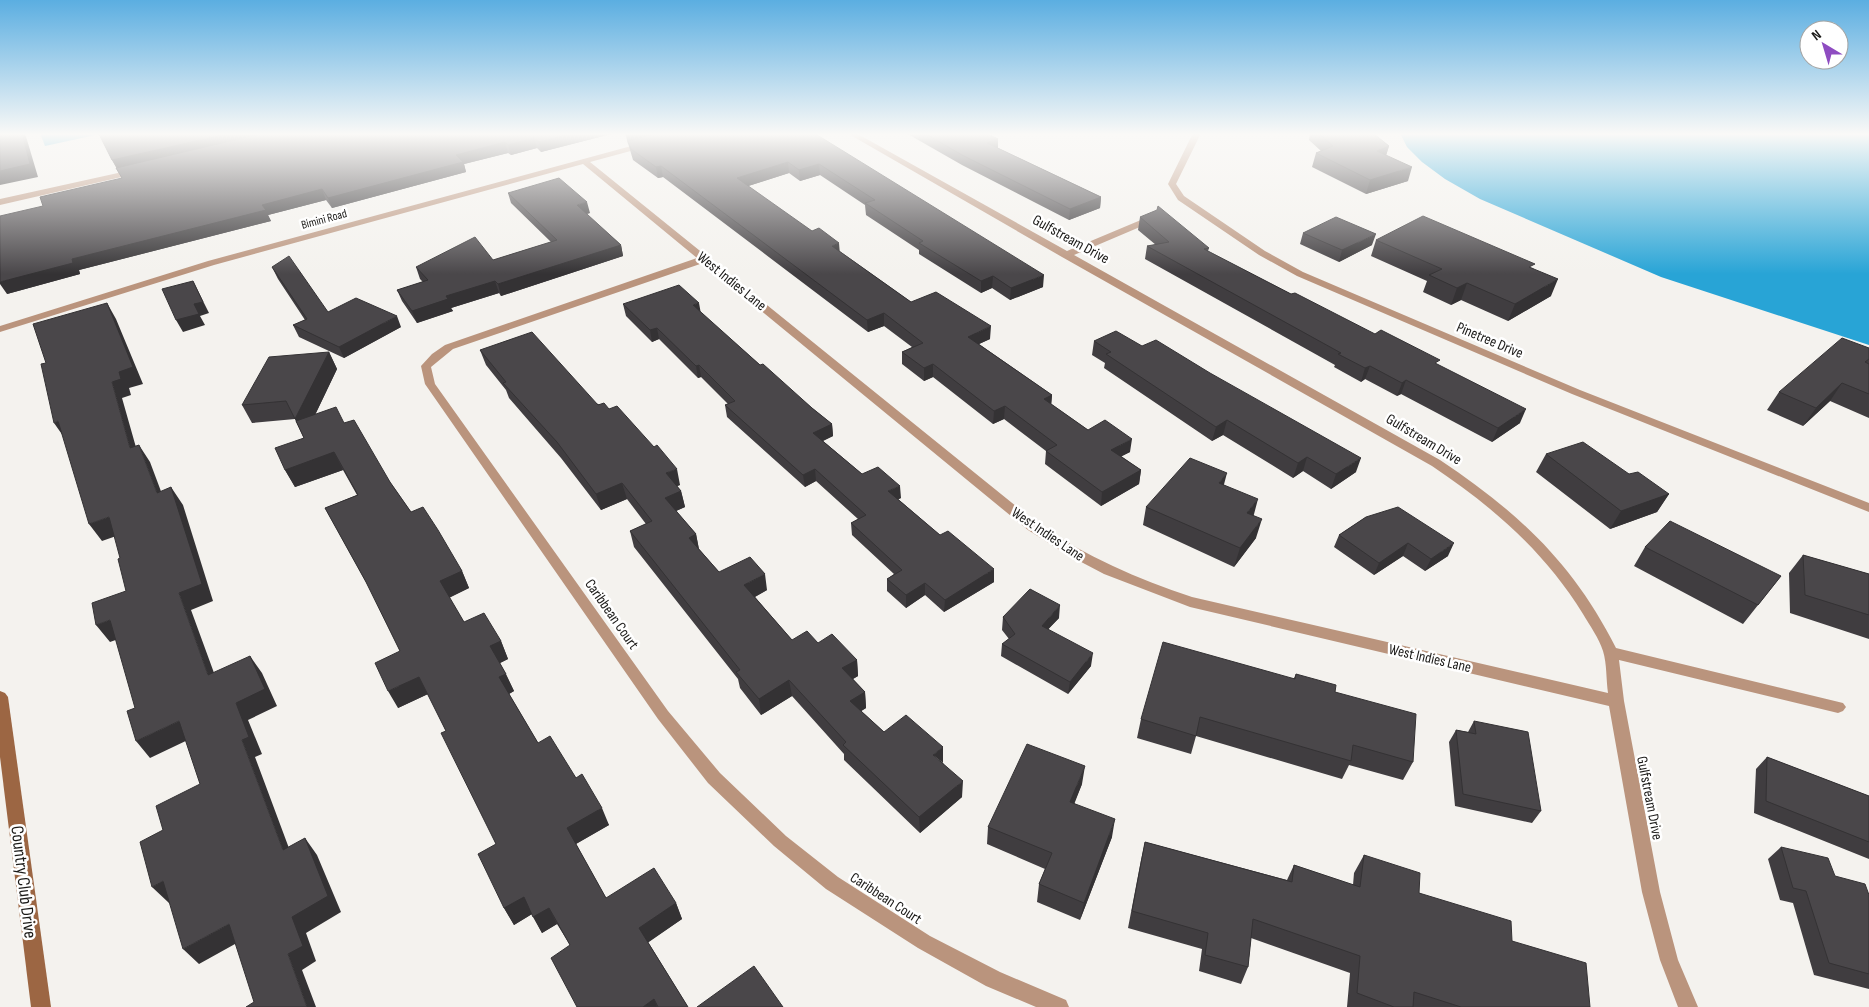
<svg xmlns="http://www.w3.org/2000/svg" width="1869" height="1007" viewBox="0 0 1869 1007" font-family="'Sofia Sans Condensed',sans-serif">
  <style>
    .water { fill: #28a4d6 }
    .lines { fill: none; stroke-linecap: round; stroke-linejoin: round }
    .street { fill: #ba947d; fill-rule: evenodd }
    .secondary { fill: #9c6643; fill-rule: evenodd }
    .wall { fill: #403d40 }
    .shaded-wall { fill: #343234 }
    .building { fill: #4a474a; stroke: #343234 }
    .labels { text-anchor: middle; stroke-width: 5; stroke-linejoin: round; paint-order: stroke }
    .far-street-label { font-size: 12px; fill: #1a1917; stroke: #fff }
    .street-label { font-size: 15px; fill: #1a1917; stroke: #fff }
    .near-street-label { font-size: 18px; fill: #1a1917; stroke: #fff }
  </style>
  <rect width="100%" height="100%" fill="#f4f2ee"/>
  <!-- water -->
  <path class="water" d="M40,133H105L45,146Z
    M1400,133H1869V345L1661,277L1480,199L1445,179L1422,162L1407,147Z"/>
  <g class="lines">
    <!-- street -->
    <path class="street" d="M847,133H856L1067,251L1148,217H1154V221L1074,255L1440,460C1518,512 1573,563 1616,648L1843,703L1846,707L1843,711L1838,713L1619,660L1624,701L1660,892L1678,960L1698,1007H1678L1660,960L1642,892L1609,706L1190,607L1104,574L1066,554L1028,530L703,263L453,349L431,367L435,384L668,711L720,773L786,836L838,877L930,936L1000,972L1066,1000L1069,1007H1036L986,986L918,948L826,889L774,846L708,783L658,719L425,384L421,366L432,354L445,345L697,258L583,164L214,265L0,332V326L208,261L646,142L650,144L649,146L590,162L1038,524C1086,556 1137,579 1192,597L1608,693C1606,680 1607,664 1603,651C1599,638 1590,626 1583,614C1544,551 1493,507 1432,466L1062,257Z
      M1193,133H1201L1176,184L1184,196L1265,251L1303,272L1580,390L1869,503V512L1572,394L1297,276L1259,255L1178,200L1168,184Z
      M136,169H139V173L0,205V199Z"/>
    <!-- secondary -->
    <path class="secondary" d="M0,691L5,693L8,697L51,1007H31L0,757Z"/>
  </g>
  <!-- wall -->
  <path class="wall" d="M102,133H615L541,152L537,148L511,155L508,153L464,164L466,172L332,208L326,200L268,215L271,221L79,270L80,274L7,294L43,206L122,178L112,160Z
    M625,133H814L1043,287L1010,300L992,288L981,293L919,254V250L866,215L865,205L820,175L800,181L789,173L748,186L911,302L990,339L979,344L1052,395L1051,404L1088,430L1130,452L1121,456L1141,470L1139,484L1101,506L1045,464L1046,451L1004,419L993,424L933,377L924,381L902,364V352L912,347L884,326L868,332L663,177L658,178L633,160Z
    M906,133H986L998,148L1101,197L1100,208L1069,220L962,165Z
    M1310,133H1373L1389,146L1386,155L1408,181L1366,194L1312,167L1316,153L1321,151L1309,140Z
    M508,193L590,213L586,214L621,245L623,256L501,296L499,293L451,308L453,311L417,323L402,301L397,290L423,282L420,279L416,267L493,260L551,242L511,203Z
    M1140,217L1209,248L1208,251L1291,294L1438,365L1520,423L1492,442L1401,394L1397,396L1365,379L1361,382L1334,367L1335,365L1145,259L1147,246L1156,245L1138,230Z
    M1303,233L1372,245L1339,262L1300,244Z
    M1376,240L1533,268L1551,296L1508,321L1461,300L1451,305L1423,292L1427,281L1371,256Z
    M272,267L328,312L401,327L344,358L299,337L293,325L305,320L278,279Z
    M623,304L700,312L760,365L812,408L832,424L833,436L823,441L862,474L901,498L898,499L994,582L944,612L925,595L906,608L887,591V579L894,574L852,535L851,523L858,519L816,481L805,487L727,417L725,405L728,404L701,377L698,378L659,339L652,342L626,316Z
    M1094,341L1142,346L1356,472L1331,489L1303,471L1293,478L1223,435L1212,441L1104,368L1105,363L1092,355Z
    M1869,348V418L1830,401L1803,426L1767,410L1779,392Z
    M480,350L609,409L680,485L677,486L681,491L685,507L676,511L696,534L699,549L719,572L767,590L755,597L792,640L818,643L857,660L858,676L853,679L865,692L866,708L861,711L884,732L943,763L962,797L920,833L844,760V754L792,696L761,715L740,688L738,679L634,547L630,531L646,524L627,499L601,510L561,458L509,398L506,390L486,365Z
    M329,352L337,369L315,415L344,423L390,482L411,512L462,571L469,588L449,598L464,622L501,641L508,659L500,663L514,691L509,694L538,743L576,778L609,825L576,844L606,898L676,903L682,919L648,942L688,1007H577L570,945L557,924L542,933L532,914L514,925L504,908L496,844L446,731L428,694L398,708L400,651L371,591L325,508L357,495L343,470L295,487L285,470L304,438L295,419L252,423L242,405Z
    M1546,454L1629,474L1669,494L1657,512L1610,529L1536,472Z
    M1224,485L1253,516L1256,538L1234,567L1143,525L1146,507Z
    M1366,517L1448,556L1425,571L1403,556L1374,575L1334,547L1339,535Z
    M1645,547L1781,576L1743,624L1634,566Z
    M1803,555L1869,574V639L1790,613L1789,573Z
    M1003,617L1059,618L1048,629L1091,666L1068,694L1001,656L1002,644L1009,639L1002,630Z
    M1296,674L1335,692L1413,762L1403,780L1349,765L1342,779L1196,736L1191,754L1137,738L1141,719L1294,678Z
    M1474,721L1541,811L1532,823L1455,806L1449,742L1456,730L1468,732Z
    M1767,757L1869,796V859L1754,813L1756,769Z
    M1082,784L1074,803L1112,837L1080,920L1037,902L1039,884L1045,869L987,844L988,827Z
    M1145,842L1287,880L1294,865L1353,885L1354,873L1364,855L1419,893L1512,941L1590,1007H1347L1350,973L1251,938L1248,967L1241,984L1199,971L1202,949L1128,928L1141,860Z
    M1781,847L1869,895V989L1814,975L1793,903L1780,900L1768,859Z"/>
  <!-- shaded-wall -->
  <path class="shaded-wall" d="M22,133H25L38,177L0,185V171Z
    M232,133H280L118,170L112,160Z
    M574,133H615L541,152L539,142Z
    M629,133H670L628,144L626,134Z
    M534,138L537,148L511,155L508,145Z
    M998,139V149L987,143Z
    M505,142L508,153L464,164L466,172L332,208L328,198L456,155Z
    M1389,146L1385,159L1377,151Z
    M788,162L789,173L739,189L737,178Z
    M819,164L820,175L800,181L799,170Z
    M661,166L663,177L658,178L656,167Z
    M1412,167L1408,181L1366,194L1370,180Z
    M322,189L326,200L268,215L271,221L79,270L80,274L7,294L0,284V282L72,259L262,205Z
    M1101,197L1100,208L1069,220L1070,209Z
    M587,202L590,213L579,216L577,205Z
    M1376,234L1372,245L1339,262L1342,250Z
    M839,243L840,255L832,246Z
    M621,245L623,256L501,296L498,284Z
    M1044,275L1043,287L1010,300L1011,288Z
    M993,276L992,288L981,293V281Z
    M1558,279L1551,296L1508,321L1515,304Z
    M193,281L209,313L200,316L205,325L183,332L176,320Z
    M495,281L499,293L451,308L453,311L417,323L412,311L446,296Z
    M1467,283L1461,300L1451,305L1457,288Z
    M107,303L116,319L143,384L129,388L131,395L122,398L141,465L130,448L112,382L119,372Z
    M699,303L701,314L693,305Z
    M884,313V326L868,332L867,320Z
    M397,316L401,327L344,358L339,347Z
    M991,326L990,339L968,349V337Z
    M657,328L659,339L652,342L650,330Z
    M329,352L337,369L304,438L295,419Z
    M933,364V377L924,381V368Z
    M699,365L701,377L698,378L696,366Z
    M1370,366L1365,379L1361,382L1365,368Z
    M1406,380L1401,394L1397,396L1402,383Z
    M1842,383L1830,401L1803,426L1816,408Z
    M1052,395L1051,408L1044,399Z
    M1005,406L1004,419L993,424L994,411Z
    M1526,409L1520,423L1492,442L1498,428Z
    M1227,420L1223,435L1212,441L1216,427Z
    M58,421L66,440L54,423Z
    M832,424L833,436L814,445L813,433Z
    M1132,439L1130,452L1109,463L1111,450Z
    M139,445L150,462L168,510L157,493Z
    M334,452L343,470L295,487L285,470Z
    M1307,457L1303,471L1293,478L1298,463Z
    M1361,458L1356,472L1331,489L1336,474Z
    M677,469L680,485L669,489L666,473Z
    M815,469L816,481L805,487L803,475Z
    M1141,470L1139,484L1101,506L1102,492Z
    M1227,473L1222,492L1219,483Z
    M622,483L627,499L601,510L596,494Z
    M900,486L901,498L889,504L888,491Z
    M171,487L183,505L213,601L191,610L221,692L208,675L179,593Z
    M681,491L685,507L669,514L665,498Z
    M1669,494L1657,512L1610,529L1621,511Z
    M1258,499L1253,518L1247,513Z
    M109,517L122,534L102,541L89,524Z
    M1262,519L1256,538L1234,567L1240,548Z
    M696,534L699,550L689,538Z
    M1408,543L1403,556L1374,575L1379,563Z
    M1454,543L1448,556L1425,571L1431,559Z
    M994,569V582L944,612L945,600Z
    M462,571L469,588L448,598L440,581Z
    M765,574L767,590L747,601L744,585Z
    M925,583V595L906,608V595Z
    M1060,605L1059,618L1040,638L1042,626Z
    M110,620L124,637L110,642L96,625Z
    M501,641L508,659L498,664L490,646Z
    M1093,653L1091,666L1068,694L1070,682Z
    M250,656L262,673L277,706L248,720L262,754L255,757L296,867L283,850L242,740L236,703Z
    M857,660L858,676L844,684L842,668Z
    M506,674L514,691L507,695L499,677Z
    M419,677L428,694L398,708L388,691Z
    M789,680L792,696L761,715L759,699Z
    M865,692L866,708L852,717L850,701Z
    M179,721L192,738L150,758L136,741Z
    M943,747V763L933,755Z
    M1085,766L1082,784L1068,820L1070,802Z
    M963,781L962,797L920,833L919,817Z
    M602,808L609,825L574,845L567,828Z
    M1115,819L1112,837L1080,920L1084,903Z
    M305,838L317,855L341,912L306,933L316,961L302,970L316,1007H307L288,954L292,917Z
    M163,881L179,898L169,903L152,887Z
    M524,897L532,914L514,925L504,908Z
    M676,903L682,919L646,944L639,928Z
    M549,908L557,924L542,933L533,917Z
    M229,924L244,939L199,964L183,949Z
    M654,999L657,1007H643Z"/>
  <!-- building -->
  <path class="building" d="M0,133H22L30,164L0,171Z
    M102,133H232L112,160L99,134Z
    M264,133H574L539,142L534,138L508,145L505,142L456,155L463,162L328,198L322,189L262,205L266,210L72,259L73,263L0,282V216L43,206L40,197L122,178L116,168Z
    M658,133H814L1044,275L1011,288L993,276L981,281L919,243L923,241L865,203L875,200L819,164L799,170L788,162L737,178L812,231L819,228L839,243L832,246L911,302L936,292L991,326L968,337L1052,395L1044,399L1088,430L1105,420L1132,439L1111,450L1141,470L1102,492L1046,451L1057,445L1005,406L994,411L933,364L924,368L902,352L923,343L884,313L867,320L661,166L656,167L631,149L628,141Z
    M924,133H986L998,139L987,143L1101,197L1070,209L962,155Z
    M1318,133H1373L1389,146L1377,151L1412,167L1370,180L1316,153L1333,146Z
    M559,178L587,202L577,205L621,245L498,284L495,281L446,296L448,299L412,311L397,290L428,280L416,267L475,237L493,260L557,240L508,193Z
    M1158,206L1209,248L1204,249L1291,294L1295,293L1375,334L1381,330L1440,360L1435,363L1526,409L1498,428L1406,380L1402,383L1370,366L1365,368L1338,354L1341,353L1147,246L1169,242L1140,217L1157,210Z
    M1423,216L1535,264L1529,267L1558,279L1515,304L1467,283L1457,288L1429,275L1442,269L1376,240Z
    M1336,217L1376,234L1342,250L1303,233Z
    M289,256L328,312L356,298L397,316L339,347L293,325L307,319L272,267Z
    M193,281L203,302L194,304L199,314L176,320L162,289Z
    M679,285L699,303L693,305L760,365L763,364L812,408L832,424L813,433L862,474L878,467L900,486L888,491L940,535L948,531L994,569L945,600L925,583L906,595L887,579L902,570L851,523L866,515L815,469L803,475L725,405L735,401L699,365L696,366L657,328L650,330L623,304Z
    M107,303L133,367L119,372L121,379L112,382L130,448L139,445L157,493L171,487L202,584L179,593L208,675L250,656L265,689L236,703L249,737L242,740L283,850L305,838L328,896L292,917L303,946L288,954L307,1007H246L254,1002L229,924L183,949L163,881L152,887L140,842L163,830L156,806L200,784L179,721L136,741L127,711L135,708L110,620L96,625L92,603L126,591L118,559L120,558L109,517L89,524L58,421L54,423L41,364L46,363L33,324Z
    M1116,331L1142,346L1156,340L1210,373L1361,458L1336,474L1307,457L1298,463L1227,420L1216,427L1106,354L1111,352L1094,341Z
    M532,332L598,405L604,403L609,409L617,406L654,447L657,445L677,469L666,473L681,491L665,498L696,534L689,538L719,572L750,557L765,574L744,585L792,640L807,631L818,643L832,634L857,660L842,668L865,692L850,701L884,732L906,715L943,747L933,755L963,781L919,817L843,745L846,742L789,680L759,699L736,672L740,670L630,531L652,521L622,483L596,494L557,442L503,383L506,382L480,350Z
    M1842,338L1869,348V359L1865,362L1869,364V394L1842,383L1816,408L1779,392Z
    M329,352L295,419L286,401L242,405L269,357Z
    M336,407L344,423L354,420L390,482L411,512L423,507L438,530L462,571L440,581L464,622L484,613L501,641L490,646L506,674L499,677L538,743L550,736L576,778L582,774L602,808L567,828L606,898L654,868L676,903L639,928L688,1007H658L654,999L643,1007H577L551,958L570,945L549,908L533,917L524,897L504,908L478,854L496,844L441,733L446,731L419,677L388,691L375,663L400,651L366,582L325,508L358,495L334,452L285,470L275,448L304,438L296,421Z
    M1583,442L1629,474L1638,472L1669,494L1621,511L1546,454Z
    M1190,458L1227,473L1219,483L1258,499L1247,513L1262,519L1240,548L1146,507Z
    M1398,507L1454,543L1431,559L1408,543L1379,563L1339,535L1366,517Z
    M1670,521L1781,576L1758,605L1645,547Z
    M1803,555L1869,574V615L1805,595Z
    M1030,589L1060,605L1042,626L1093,653L1070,682L1002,644L1015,634L1003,617Z
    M1163,642L1295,679L1296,674L1336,685L1335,692L1416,714L1413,762L1353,745L1351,761L1200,717L1196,736L1141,719Z
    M1474,721L1528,732L1541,811L1463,794L1456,730L1476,734Z
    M1027,744L1085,766L1070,802L1115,819L1084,903L1039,884L1052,853L988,827Z
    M1767,757L1869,796V842L1766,801Z
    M1145,842L1292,882L1294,865L1360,887L1364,855L1420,873L1419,893L1511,921L1512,941L1586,963L1590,1007H1461L1414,992L1413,1007H1394L1357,993L1360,956L1253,919L1248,967L1205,955L1208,933L1132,911Z
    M1781,847L1828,858L1835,876L1865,884L1869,895V974L1829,963L1806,891L1793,888Z
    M754,966L783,1007H697Z"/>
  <!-- sky -->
  <linearGradient id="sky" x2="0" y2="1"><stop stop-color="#5baee1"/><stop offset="0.49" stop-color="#faf9f7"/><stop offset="1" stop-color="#faf9f7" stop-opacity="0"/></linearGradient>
  <rect width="1869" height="274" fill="url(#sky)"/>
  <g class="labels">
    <!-- far-street labels -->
    <g class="far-street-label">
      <text transform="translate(324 219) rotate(-15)" y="4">Bimini Road</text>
    </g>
    <!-- street labels -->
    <g class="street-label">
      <text transform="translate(1071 239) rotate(29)" y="5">Gulfstream Drive</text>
      <text transform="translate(732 281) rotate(39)" y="5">West Indies Lane</text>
      <text transform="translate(1490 340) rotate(23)" y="5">Pinetree Drive</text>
      <text transform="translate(1424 439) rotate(31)" y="5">Gulfstream Drive</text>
      <text transform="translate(1048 534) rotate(34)" y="5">West Indies Lane</text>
      <text transform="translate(612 614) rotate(55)" y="5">Caribbean Court</text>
      <text transform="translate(1430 658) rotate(13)" y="5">West Indies Lane</text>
      <text transform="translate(1650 798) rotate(79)" y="5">Gulfstream Drive</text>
      <text transform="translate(886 898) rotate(33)" y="5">Caribbean Court</text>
    </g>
    <!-- near-street labels -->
    <g class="near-street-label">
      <text transform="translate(24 882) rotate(83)" y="6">Country Club Drive</text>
    </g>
  </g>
  <!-- north arrow -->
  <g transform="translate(1824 45) rotate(322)"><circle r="24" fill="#ffffff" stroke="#a3a3a2"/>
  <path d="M0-4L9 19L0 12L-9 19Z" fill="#8e4cc1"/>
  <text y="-8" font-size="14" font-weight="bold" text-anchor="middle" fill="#1a1917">N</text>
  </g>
</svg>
